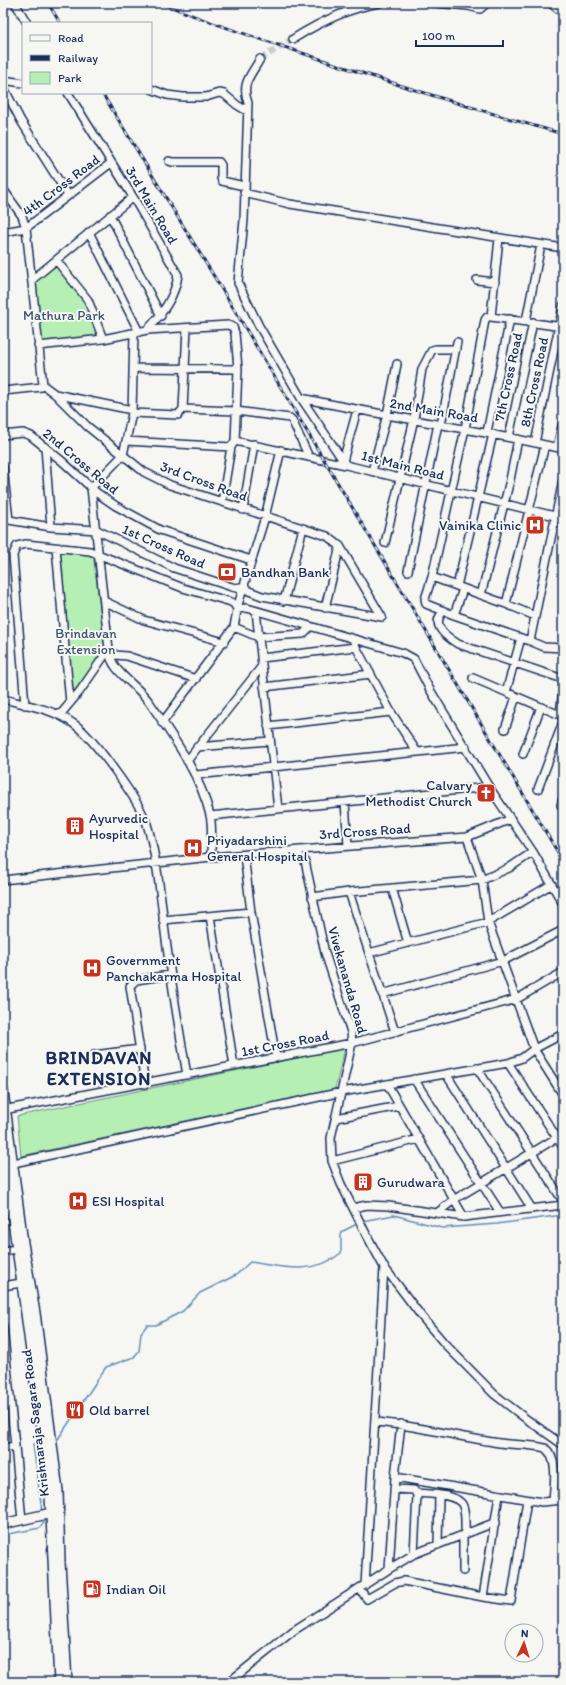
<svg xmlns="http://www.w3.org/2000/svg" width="566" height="1685" viewBox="0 0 566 1685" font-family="Itim,sans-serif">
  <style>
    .green { fill: #b5efb3; stroke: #688f88 }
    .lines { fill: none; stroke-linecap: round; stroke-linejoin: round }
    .stream { stroke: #648cb7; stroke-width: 1.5 }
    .minor-tunnel { stroke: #caced4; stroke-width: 7; stroke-dasharray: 7 3.5; stroke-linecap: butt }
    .minor-casing { stroke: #1b2f5e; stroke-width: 10 }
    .tertiary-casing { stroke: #1b2f5e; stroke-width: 11 }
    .secondary-casing { stroke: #1b2f5e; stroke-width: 12 }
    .minor { stroke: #f6f6f2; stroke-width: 7 }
    .tertiary { stroke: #f6f6f2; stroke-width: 8 }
    .secondary { stroke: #f6f6f2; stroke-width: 9 }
    .rail-casing { stroke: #1b2f5e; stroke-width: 3 }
    .rail { stroke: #f6f6f2; stroke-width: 1.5; stroke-dasharray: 4.5; stroke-linecap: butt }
    .labels { text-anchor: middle; stroke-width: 4; stroke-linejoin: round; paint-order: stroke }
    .street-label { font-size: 14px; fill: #1b2f5e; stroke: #f6f6f2 }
    .park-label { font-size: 14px; fill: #3a556f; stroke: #f6f6f2 }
    .poi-label { font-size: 14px; fill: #1b2f5e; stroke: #f6f6f2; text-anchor: start }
    .district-label { font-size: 18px; font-weight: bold; letter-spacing: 1px; fill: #1b2f5e; stroke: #f6f6f2 }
  </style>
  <rect width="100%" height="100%" fill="#f6f6f2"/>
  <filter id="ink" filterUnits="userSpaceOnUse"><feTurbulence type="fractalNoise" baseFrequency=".025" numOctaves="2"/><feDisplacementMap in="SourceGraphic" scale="8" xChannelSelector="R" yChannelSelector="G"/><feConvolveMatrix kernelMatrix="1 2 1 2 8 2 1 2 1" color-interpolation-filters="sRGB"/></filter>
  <g filter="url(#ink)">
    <!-- green -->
    <path class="green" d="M56,260L88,300L103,339L38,346L33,279Z
      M58,549L93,553L105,649L73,696Z
      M345,1048L335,1089L21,1156L17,1116Z"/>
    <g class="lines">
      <!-- stream -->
      <path class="stream" d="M362,1221L394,1215L442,1228L497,1224L563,1215
        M55,1439H58L106,1367L134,1357L139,1351L141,1333L147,1325H156L183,1311L200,1293L236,1275L250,1262C283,1267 313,1276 341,1253V1232L357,1224
        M40,1443L33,1444L42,1511
        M3,1535L40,1528L44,1522L43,1519"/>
      <!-- minor-tunnel -->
      <path class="minor-tunnel" d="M260,59L293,39"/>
      <defs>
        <path id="minor" d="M15,3L27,23
          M435,3L468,6L480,9L487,3
          M293,39C320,22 348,8 379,3
          M260,59C250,77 241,83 248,103L244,220L238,283L259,326L301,398L346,465
          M3,80L23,83
          M3,86L21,121L68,195
          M151,89L167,95L183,97H206L219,93L224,94L237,105L247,111
          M68,93L133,197L178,275C175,297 162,314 147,330
          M169,161L172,162H219L221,165V178L222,181L244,186
          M3,189L22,216L26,228L43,385
          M244,193L290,204L563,248
          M110,215L161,316
          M3,232L26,228L111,163
          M89,232L139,332
          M56,260L88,300L103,339
          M33,279L133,197
          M477,280L495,282
          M491,317L499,238
          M526,321L541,245
          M38,346L103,339L147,330L228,325L233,327L235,333L238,369L235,441L231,447L222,502
          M134,368L238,369
          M3,391L42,387L43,385L55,394L87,426L144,472L170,485L327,536L340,546L382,617
          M55,394L132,410
          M301,398C388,417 476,429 563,449
          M183,409L236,411L290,418L292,420L309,457
          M132,413L178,415L183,409L187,328
          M441,425L457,342
          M487,432L510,319
          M3,435L23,433L31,436L62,461L97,493L116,506L160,530L251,560
          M509,437L533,322
          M126,441L231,447
          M235,441L346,465L563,518
          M535,443L563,306
          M45,447L51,527
          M557,447L563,422
          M343,461L357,410
          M3,467L9,520
          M372,471L387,415L397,364
          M243,510L254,444
          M3,519L51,527L97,530L174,568L232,587L236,588L244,586L249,591L262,596L382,617
          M385,543L414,419L422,369L432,350L436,349H456
          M56,548L70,703
          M408,571L438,424
          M432,577L506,604L535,616
          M457,586L493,434
          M463,589L454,615L426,604L425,599L432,577L465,429L485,320L487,317H491L563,327
          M481,595L510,480L518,439
          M104,601L144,620L224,642
          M284,601L303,528
          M506,604L545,445
          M325,608L340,546
          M256,611L278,809
          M444,611C429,625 447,637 458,644L563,679
          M454,615L530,641L544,647L563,648
          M234,627L258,637L303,634L310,627
          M353,639L356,647L391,712L417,752
          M530,641L563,480
          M109,649C109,671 138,685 150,703C173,737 200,774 210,815C213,828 211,844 211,857
          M109,649L115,655L127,656L196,679
          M261,658L356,647
          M473,678L560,715
          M264,687L371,674
          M506,692L521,638
          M3,699C27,705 54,709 74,724C93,737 140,802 147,824C158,861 161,902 166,940C172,986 179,1030 187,1075
          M25,705L13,555L17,546L26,544L90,551L183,588L231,602L234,604L237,609L247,608L403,653L414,659L429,688L489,787L533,852L563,904
          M60,715L80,691L109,649L91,488L123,455L132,413L134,333
          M563,717L560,715L563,689
          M162,723L234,627L238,605L265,517L281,450
          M268,726L391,712
          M505,729L516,697
          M197,747L270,741
          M523,754L541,707
          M187,761L262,666
          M196,775L466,747
          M538,789L563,722
          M345,802L348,846
          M561,805L563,798
          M210,816L489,787
          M467,837L482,880L488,922L534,1049L563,1095
          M286,851L298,854L305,861L325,953L351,1032L352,1043L331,1138L332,1161L341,1184L365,1232L384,1267L422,1317L444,1343L494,1394L525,1418L563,1445
          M244,855L251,912L276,1058
          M3,880L211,857L467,837L511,819
          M392,888L408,943
          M349,892L395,1032
          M312,897L349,892L482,880L509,868L533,852
          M210,916L234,1066
          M163,920L251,912
          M369,953L488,922L552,884
          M382,994L503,961L563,930
          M94,1055L140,1049
          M508,1063L563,1147
          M477,1068L563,1201
          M446,1074L532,1209
          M414,1079L500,1212
          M145,1084L130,986L136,980L170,975
          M387,1084L464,1217
          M3,1110L352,1043L517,999L563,972
          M336,1118L399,1106
          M332,1161L419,1139
          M9,1164L342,1092L508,1063L522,1058L534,1049L563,1034
          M353,1208L367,1205L388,1206L464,1217L563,1205
          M437,1213L455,1199L563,1134
          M3,1251L17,1249
          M3,1286L27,1282
          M3,1326L15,1446L3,1448
          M375,1422C416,1425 457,1437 499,1443C514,1445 531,1444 545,1448C559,1459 554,1485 553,1501
          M15,1446L22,1520
          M395,1477L542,1502L563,1500
          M394,1489L414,1490L417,1495L414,1554
          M416,1493C428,1494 458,1493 463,1506C466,1514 465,1526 465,1535
          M438,1545L439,1495
          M389,1569L395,1477L401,1424
          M463,1571V1535
          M365,1585L384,1267
          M359,1588L367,1599L395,1583L404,1581L483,1597L511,1601L527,1500
          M483,1597L499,1495
          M229,1682L293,1631L389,1569L414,1554L496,1522"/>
        <path id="tertiary" d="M551,3L563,12"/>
        <path id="secondary" d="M3,1091L23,1243L35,1313L58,1491L60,1563L67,1682
          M3,1152L22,1283L50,1496L59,1682
          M3,1524L56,1512"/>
      </defs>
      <!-- minor casing -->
      <use href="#minor" class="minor-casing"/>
      <!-- tertiary casing -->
      <use href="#tertiary" class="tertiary-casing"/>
      <!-- secondary casing -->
      <use href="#secondary" class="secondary-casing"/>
      <!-- minor -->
      <use href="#minor" class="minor"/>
      <!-- tertiary -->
      <use href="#tertiary" class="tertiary"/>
      <!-- secondary -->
      <use href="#secondary" class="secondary"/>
      <defs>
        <path id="rail" d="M48,3L60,23
          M162,3C207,23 253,36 299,52C387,82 474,109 563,134
          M102,93L237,314L563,861"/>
      </defs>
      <!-- rail casing -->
      <use href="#rail" class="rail-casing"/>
      <!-- rail -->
      <use href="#rail" class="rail"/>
    </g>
  </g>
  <!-- icons -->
  <defs>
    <symbol id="hospital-square" viewBox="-11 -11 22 22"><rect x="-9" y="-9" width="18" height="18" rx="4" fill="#c8321e" stroke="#f6f6f2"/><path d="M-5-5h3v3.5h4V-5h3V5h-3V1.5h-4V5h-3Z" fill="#fff"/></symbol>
    <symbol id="bank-square" viewBox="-11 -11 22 22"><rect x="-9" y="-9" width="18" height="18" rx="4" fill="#c8321e" stroke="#f6f6f2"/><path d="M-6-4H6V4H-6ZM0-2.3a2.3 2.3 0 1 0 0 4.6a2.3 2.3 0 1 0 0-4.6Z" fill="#fff"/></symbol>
    <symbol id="church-square" viewBox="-11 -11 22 22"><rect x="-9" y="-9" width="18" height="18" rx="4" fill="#c8321e" stroke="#f6f6f2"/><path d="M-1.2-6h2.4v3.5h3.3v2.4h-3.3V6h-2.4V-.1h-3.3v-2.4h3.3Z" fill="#fff"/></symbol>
    <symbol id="building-square" viewBox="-11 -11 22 22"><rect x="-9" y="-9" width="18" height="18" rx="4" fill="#c8321e" stroke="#f6f6f2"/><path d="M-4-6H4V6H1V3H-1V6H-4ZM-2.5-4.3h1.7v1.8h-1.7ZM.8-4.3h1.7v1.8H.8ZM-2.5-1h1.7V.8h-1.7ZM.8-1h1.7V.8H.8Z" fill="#fff"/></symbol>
    <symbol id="restaurant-square" viewBox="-11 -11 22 22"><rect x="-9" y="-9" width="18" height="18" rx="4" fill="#c8321e" stroke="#f6f6f2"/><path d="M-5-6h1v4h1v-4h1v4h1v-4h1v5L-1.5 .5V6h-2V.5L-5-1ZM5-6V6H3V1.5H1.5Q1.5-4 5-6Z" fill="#fff"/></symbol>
    <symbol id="fuel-square" viewBox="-11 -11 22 22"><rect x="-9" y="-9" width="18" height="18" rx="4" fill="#c8321e" stroke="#f6f6f2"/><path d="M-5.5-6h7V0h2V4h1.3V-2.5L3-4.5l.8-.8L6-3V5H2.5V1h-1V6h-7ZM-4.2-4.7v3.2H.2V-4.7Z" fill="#fff"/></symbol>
  </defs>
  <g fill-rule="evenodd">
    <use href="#hospital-square" x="524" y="514" width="22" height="22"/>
    <use href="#bank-square" x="216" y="561" width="22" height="22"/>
    <use href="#church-square" x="475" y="782" width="22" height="22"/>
    <use href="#building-square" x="64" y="815" width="22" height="22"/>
    <use href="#hospital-square" x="182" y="837" width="22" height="22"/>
    <use href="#hospital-square" x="81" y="957" width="22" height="22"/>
    <use href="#building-square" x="352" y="1171" width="22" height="22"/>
    <use href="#hospital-square" x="67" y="1190" width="22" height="22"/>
    <use href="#restaurant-square" x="64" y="1399" width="22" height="22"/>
    <use href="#fuel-square" x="81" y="1578" width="22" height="22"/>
  </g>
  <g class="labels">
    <!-- street labels -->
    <g class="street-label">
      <text transform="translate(61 185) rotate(-37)" y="5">4th Cross Road</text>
      <text transform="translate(152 205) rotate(59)" y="5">3rd Main Road</text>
      <text transform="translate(508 377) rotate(-78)" y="5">7th Cross Road</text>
      <text transform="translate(534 382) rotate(-78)" y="5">8th Cross Road</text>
      <text transform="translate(434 410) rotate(10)" y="5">2nd Main Road</text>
      <text transform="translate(81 461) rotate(40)" y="5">2nd Cross Road</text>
      <text transform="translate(403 465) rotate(14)" y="5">1st Main Road</text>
      <text transform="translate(204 481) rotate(20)" y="5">3rd Cross Road</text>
      <text transform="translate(164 546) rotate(24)" y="5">1st Cross Road</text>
      <text transform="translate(365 831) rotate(-4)" y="5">3rd Cross Road</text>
      <text transform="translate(348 980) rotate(74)" y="5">Vivekananda Road</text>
      <text transform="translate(285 1043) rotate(-11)" y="5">1st Cross Road</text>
      <text transform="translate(35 1423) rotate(-97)" y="5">Krishnaraja Sagara Road</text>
    </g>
    <!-- park labels -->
    <g class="park-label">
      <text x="64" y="320">Mathura Park</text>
      <text x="86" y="638">Brindavan<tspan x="86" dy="16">Extension</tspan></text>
    </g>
    <!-- poi labels -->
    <g class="poi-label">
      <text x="521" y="530" text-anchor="end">Vainika Clinic</text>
      <text x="241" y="577">Bandhan Bank</text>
      <text x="472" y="790" text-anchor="end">Calvary<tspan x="472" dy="16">Methodist Church</tspan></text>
      <text x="89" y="823">Ayurvedic<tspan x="89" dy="16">Hospital</tspan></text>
      <text x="207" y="845">Priyadarshini<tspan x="207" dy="16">General Hospital</tspan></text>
      <text x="106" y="965">Government<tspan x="106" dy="16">Panchakarma Hospital</tspan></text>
      <text x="377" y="1187">Gurudwara</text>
      <text x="92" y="1206">ESI Hospital</text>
      <text x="89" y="1415">Old barrel</text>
      <text x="106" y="1594">Indian Oil</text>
    </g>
    <!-- district labels -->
    <g class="district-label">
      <text x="99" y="1064">BRINDAVAN<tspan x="99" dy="21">EXTENSION</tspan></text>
    </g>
  </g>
  <!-- margin -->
  <rect width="566" height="1685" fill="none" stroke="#f6f6f2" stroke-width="16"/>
  <rect x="8" y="8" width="550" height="1669" fill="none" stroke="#1b2f5e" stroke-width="1.5" filter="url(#ink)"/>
  <!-- legend -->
  <rect x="22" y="22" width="130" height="72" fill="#f6f6f2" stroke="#9ea6b7"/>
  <rect x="30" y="35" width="20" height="6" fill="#f6f6f2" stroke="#9ea6b7"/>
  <text x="58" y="42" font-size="12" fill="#1b2f5e">Road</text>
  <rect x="30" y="55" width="20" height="6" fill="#1b2f5e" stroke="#9ea6b7"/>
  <text x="58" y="62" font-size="12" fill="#1b2f5e">Railway</text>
  <rect x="30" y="72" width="20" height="12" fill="#b5efb3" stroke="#9ea6b7"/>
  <text x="58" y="82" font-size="12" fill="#1b2f5e">Park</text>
  <!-- north arrow -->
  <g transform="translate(524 1643) rotate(4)"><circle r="19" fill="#f6f6f2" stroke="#9ea6b7"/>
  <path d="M0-3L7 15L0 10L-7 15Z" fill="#c8321e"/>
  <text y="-6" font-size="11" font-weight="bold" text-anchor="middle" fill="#1b2f5e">N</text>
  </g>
  <!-- scale -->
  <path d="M416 40v6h87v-6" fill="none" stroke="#1b2f5e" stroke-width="2"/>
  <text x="422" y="40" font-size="12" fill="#1b2f5e" stroke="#f6f6f2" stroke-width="3" paint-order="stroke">100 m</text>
</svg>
